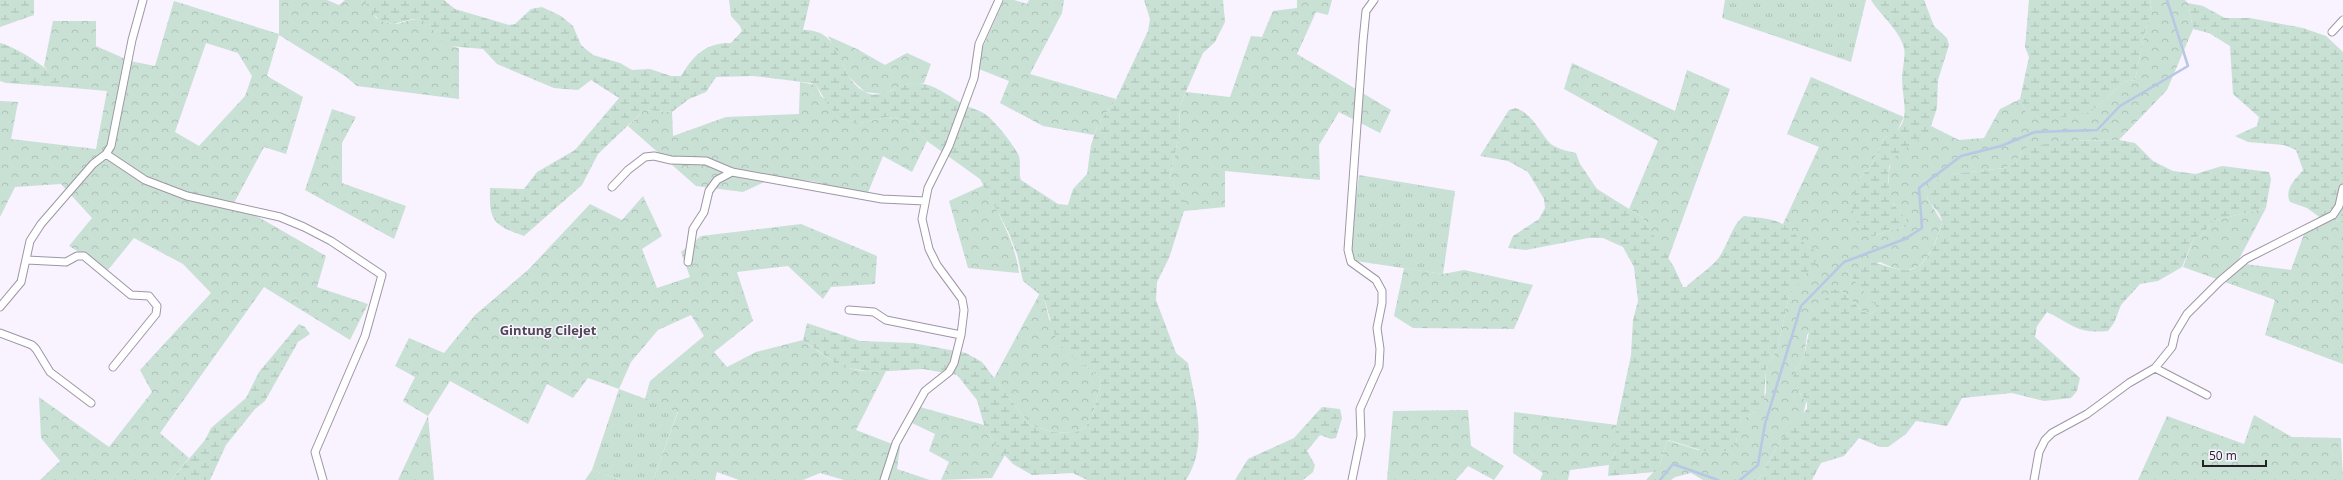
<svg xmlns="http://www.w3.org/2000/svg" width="2343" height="480" viewBox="0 0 2343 480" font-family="'Open Sans',sans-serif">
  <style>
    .grass { fill: url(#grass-tufts) }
    .forest { fill: url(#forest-crowns); fill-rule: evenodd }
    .wetland { fill: url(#wetland-marsh) }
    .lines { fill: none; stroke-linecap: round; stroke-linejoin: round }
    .stream { stroke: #b7c7e4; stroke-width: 2.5 }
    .minor-casing { stroke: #9f96a5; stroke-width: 9 }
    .minor { stroke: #fff; stroke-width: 7 }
    .labels { text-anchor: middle; stroke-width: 3; stroke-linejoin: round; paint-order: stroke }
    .quarter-label { font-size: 13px; font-weight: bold; fill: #4e4754; stroke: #f9f2ff }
  </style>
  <defs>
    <pattern id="grass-tufts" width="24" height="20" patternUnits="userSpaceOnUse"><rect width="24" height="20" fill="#c9e0d4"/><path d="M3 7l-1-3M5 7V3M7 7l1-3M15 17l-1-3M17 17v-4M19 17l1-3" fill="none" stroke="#acc0b6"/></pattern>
    <pattern id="forest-crowns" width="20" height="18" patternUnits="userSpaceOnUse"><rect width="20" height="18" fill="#c9e0d4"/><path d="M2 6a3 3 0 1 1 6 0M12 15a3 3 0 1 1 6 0" fill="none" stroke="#acc0b6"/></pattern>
    <pattern id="wetland-marsh" width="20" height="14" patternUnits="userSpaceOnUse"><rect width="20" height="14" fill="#c9e0d4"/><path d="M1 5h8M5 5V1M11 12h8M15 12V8" fill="none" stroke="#acc0b6"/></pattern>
  </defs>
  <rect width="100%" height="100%" fill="#f9f2ff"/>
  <!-- grass -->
  <path class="grass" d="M1725,0H1866L1851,62L1722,18Z
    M1359,175L1455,191L1443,274L1356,261L1349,253Z
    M619,389L678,411L653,480H621L592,470Z"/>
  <!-- forest -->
  <path class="forest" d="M279,0H327L339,5L345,0H362L372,9L376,18C381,20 388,24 394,24C403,24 412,17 421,20C438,25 434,44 459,48V99L357,86L345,76L279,35L267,76L303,97L286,154L264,147L234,203L326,256L317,287L368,304L350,340L264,287L160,433L189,458L171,480H40L60,461L41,438L39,397L109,447L152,392L140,370L211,293L183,264L134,238L108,270L69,246L92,218L61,184L15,187L0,217V101L18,102L11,139L96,149L107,91L62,87L44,66L53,21H96V46L130,61L155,66L174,1L279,34ZM206,43L238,53L252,76L245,96L199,146L175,132Z
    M1004,0H1014L1027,4L1029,0H1064L1062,13L1030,74L1116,99L1098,124L1094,135L1043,126L1000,103L1009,81L974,67Z
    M1297,0H1332L1328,15L1316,12L1297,54L1391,110L1380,133L1339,112L1319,145L1320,180L1225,171V207L1184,211V194L1174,187L1170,176L1179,135L1180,105L1186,92L1230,97L1251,36L1262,37L1273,11L1297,8Z
    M2150,0H2185L2188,3L2193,29L2167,90L2119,140L2066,141L2022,151L2016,162L2005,168L1952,174L1927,198L1942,222C1938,238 1926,272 1904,270C1896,270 1887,265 1880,262L1849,274L1877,306L1875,311L1870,314L1862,311L1840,289L1807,335L1804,357L1795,371L1794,385L1806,402L1803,416L1782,438L1758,480H1703L1691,473L1675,477L1671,480H1646L1660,465L1667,440L1698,450L1736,442L1741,420L1757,411L1766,393V369L1778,347L1789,295L1814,250L1802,243L1791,230L1783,224L1819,147L1787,134L1811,77L1904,117L1896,133L1884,138L1871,166L1856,182L1874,236L1889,230L1905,227L1906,219C1902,214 1896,209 1894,204C1888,190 1885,170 1895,156C1903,146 1921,138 1931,126L1959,140L1984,138L2000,109L2020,99L2027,114L2091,112L2124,82L2135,80L2145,31L2152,10Z
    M828,36L857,49L885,65L907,53L931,64L924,83L907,84L882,94L865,92L849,77Z
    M1572,63L1675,111L1687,70L1730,89L1668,259L1642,217L1629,209L1658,141L1564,89Z
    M800,82L816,85L821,96L857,124L886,117L907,120L927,141L912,172L883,156L867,195L812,181L771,179L743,192L696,186L628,126L644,110L672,112L673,136L726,117L799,114Z
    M332,109L356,117L342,143V183L406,206L394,239L305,190Z
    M984,185C998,214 1015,241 1019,273L968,268L949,201Z
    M643,196L662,236L642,249L657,288L690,277L681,252L701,236L801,224L877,256L875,284L831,287L823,299L788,266L737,272L753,321L714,352L727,367L756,352L803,340C833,362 846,374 886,371L856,430L900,447L897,469L930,480H844L820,473L803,480H739L717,472L715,480H653L678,412L645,399L650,381L704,336L691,315L658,330L631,362L619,389L588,378L573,398L547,384L528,424L450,381L428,416L434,480H398L428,416L403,401L415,377L395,366L409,338L444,353L475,315L529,269L590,204L622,220Z
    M2266,208L2237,263L2291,270L2308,223L2322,219L2343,221V364L2265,335L2275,300L2183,267L2194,238L2203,234L2213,221Z
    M1404,268L1443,274L1464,270L1533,285L1514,329L1413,328L1394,316Z
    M1040,293L1044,298L1049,319L1081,364L1100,377L1101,384L1092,416L1085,428L1073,433L1052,432L1030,425L994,378Z
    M920,407L984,425L996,446L1005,455L992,478L941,480L949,462L929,451L935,434L912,423Z
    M1468,410L1471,446L1504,466L1494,480L1468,466L1456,480H1387L1393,411Z
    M1514,412L1617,425L1615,451L1609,465L1570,470L1568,480H1540L1543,473L1513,453Z
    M2254,415L2292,437L2341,438L2343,480H2138L2167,416L2244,444Z
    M592,470L621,480H585Z"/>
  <!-- wetland -->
  <path class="wetland" d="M0,0H34V15L0,27Z
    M362,0H444L455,9L509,25L515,24L531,9L542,7L561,16L573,26L581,45L593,55L620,63L632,70L650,69L671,76H681C693,56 706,42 731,43L742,31L740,26L731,16L729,0H810L803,30C845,29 834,75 865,92C880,100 894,87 908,84C929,79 946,95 963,104C970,108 979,110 985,114C995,121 1012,143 1018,154C1022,161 1018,172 1021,180L1058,204L1068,205L1073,189L1087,174L1091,145L1098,124L1116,99L1148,31L1150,19L1144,0H1223L1225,22L1215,42L1203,53L1180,105L1179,135L1170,176L1174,187L1184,194V211L1169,258L1157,282L1156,300L1176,353L1188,363C1195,402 1209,444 1186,480H1087L1073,473L1032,475L1013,464L996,446L984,425L977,400L957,375L923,369L873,372L841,367L803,340L807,323L860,341L913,343L966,353L982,362L1030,425L1052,432L1073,433L1085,428L1092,416L1101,384L1100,377L1081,364L1057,342L1044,298L1023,281L1017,254L1008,231L980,179L927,141L907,120L886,117L857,124L844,120L830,108L816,85L811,83L753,76L716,77L706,92L689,99L672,112L644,110L598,154L582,185L524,236C493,225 489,221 490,188L524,189L537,172L575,150L619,98L591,80L578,90L554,88L497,64L483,49L449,46L440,40L430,25L421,20L413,19L393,24L380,21Z
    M1871,0H1924L1934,26L1947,38L1949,45L1938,80L1937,108L1931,126L1922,137L1896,155L1889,167L1888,181L1894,205L1906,219L1907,224L1905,227L1889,230L1874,236H1866L1860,232L1852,208L1856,182L1871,166L1884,138C1915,126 1902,104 1902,78C1902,69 1906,57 1904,48C1899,29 1881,16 1871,0Z
    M2029,0H2150L2152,10L2145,31L2135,80L2124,82L2091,112L2042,121L2027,114L2020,99L2029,57L2025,47Z
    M2188,3L2203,6L2225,18H2250L2303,28L2326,36L2343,52V221L2322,219L2307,208L2290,202C2284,189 2295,180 2303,170L2296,150L2284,145L2248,142L2235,136L2257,126L2259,117L2233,94L2230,46L2209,33L2193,29Z
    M0,43C15,46 58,73 62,87L6,83L0,81Z
    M1516,108C1532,114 1538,129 1548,141C1553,148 1567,151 1576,153L1580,164L1597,189L1642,217L1674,267L1683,287H1686C1695,278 1708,270 1716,261C1728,248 1731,225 1744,216C1759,218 1779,218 1791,230C1800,239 1802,243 1814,250L1817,257L1815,263L1789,295L1778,347L1766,369L1764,400L1757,411L1741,420C1740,426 1739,434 1736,441C1726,466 1683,442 1667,440L1660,465L1655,472L1608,476L1609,465L1615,451L1616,427L1631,355L1633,320L1638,301L1634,267L1623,247L1603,238H1588L1526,250L1508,248L1513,236L1539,219L1545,208L1544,199L1528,172L1508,161L1480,156L1509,110Z
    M2119,140L2135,143L2153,161L2173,171L2196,174L2222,166L2269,172L2271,179L2266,208L2213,221L2203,234L2194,238L2182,267L2158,281L2140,284L2121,305L2114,323L2108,331C2077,334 2072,324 2047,312L2037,326L2035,337L2080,378L2077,391L2071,398L2044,401L2012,393L1962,398L1947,426L1916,421L1906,434L1888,447H1880L1859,438L1844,456L1821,463L1812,480H1758L1782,438L1807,409V403L1794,385L1793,378L1795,371L1804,357L1810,327L1830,290L1840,289L1862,311L1870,314L1875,311L1876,306L1849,274C1872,253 1879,267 1903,270C1925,274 1939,238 1942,221C1939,205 1921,205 1929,184L1952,174L2005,168L2016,162L2022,151L2027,147L2066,141Z
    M299,324L305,327L310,334L298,342L265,401L255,409L226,445L210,480H171L205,440L211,428L246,398L259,372Z
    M1322,407L1340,409L1342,418L1336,438L1331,439L1320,435L1307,451L1315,465L1313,472L1303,480H1235L1248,459L1294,438Z"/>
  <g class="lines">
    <!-- stream -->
    <path class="stream" d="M1660,480L1673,464L1718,480
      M1740,480L1758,465L1765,424L1801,306L1844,262L1905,239L1922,228L1919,188L1961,156L2001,146L2035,132L2097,130L2120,106L2188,66L2167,0"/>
    <defs>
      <path id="minor" d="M2332,32L2343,20
        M106,154L145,180L187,196L280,217L304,227L331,241L382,275L365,336L315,452L323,480
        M612,187L628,170L645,157L654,156L671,160L706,161L732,172L882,199L925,201
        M27,260L66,262L77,256H84L131,295L149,296L157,306L156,314L113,367
        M688,262L693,229L704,212L709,191L717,180L732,172
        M0,307L21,282L30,241L41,224L93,164L106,154L111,146L132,40L143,0
        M849,310L874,312L886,320L961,335
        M0,333L32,345L36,349L50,372L91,403
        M2155,368L2207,395
        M884,480L896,443L925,391L949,372L954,363L961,335L964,310L962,299L937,265L929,249L922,219L928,188L949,146L974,78L979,44L999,0
        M1352,480L1361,436L1360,409L1379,366L1380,349L1377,328L1382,303V291L1376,280L1351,262L1348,250L1363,41L1366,11L1374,0
        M2034,480L2039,452L2045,440L2052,433L2087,414L2129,383L2155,368L2172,347L2175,334L2187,314L2220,281L2246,259L2333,215L2339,206L2343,188"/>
    </defs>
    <!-- minor casing -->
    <use href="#minor" class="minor-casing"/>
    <!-- minor -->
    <use href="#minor" class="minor"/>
  </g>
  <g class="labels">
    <!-- quarter labels -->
    <g class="quarter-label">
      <text x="548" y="335">Gintung Cilejet</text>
    </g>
  </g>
  <!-- scale -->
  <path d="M2203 460v6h63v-6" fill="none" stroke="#262228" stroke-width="2"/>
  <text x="2209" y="460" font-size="12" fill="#262228" stroke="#f9f2ff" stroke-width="3" paint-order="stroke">50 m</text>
</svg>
